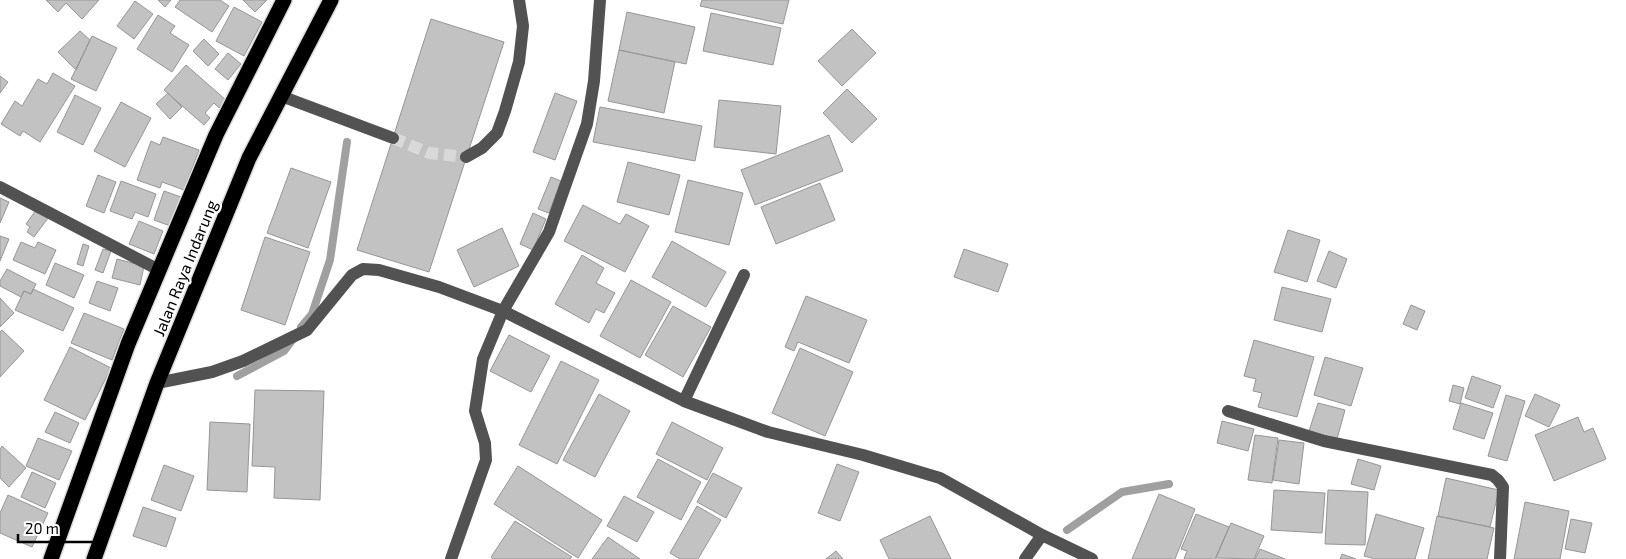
<svg xmlns="http://www.w3.org/2000/svg" width="1626" height="559" viewBox="0 0 1626 559" font-family="'Exo 2',sans-serif">
  <style>
    .lines { fill: none; stroke-linecap: round; stroke-linejoin: round }
    .stream { stroke: #a0a0a0; stroke-width: 8 }
    .building { fill: #c2c2c2; stroke: #969696 }
    .minor-tunnel { stroke: #d9d9d9; stroke-width: 12; stroke-dasharray: 12 6; stroke-linecap: butt }
    .highway-casing { stroke: #dbdbdb; stroke-width: 18 }
    .minor { stroke: #525252; stroke-width: 12 }
    .highway { stroke: #000; stroke-width: 15 }
    .labels { text-anchor: middle; stroke-width: 4.5; stroke-linejoin: round; paint-order: stroke }
    .street-label { font-size: 16px; fill: #000; stroke: #fff }
  </style>
  <rect width="100%" height="100%" fill="#fff"/>
  <g class="lines">
    <!-- stream -->
    <path class="stream" d="M301,327L312,314L330,260L347,142
      M237,376L284,351L293,339
      M1067,530L1122,492L1169,484"/>
  </g>
  <!-- building -->
  <path class="building" d="M46,0H99L82,19L66,3L58,12Z
    M158,0H171L165,7Z
    M180,0H220L229,6L212,32L175,7Z
    M243,0H267L255,12Z
    M702,0H789L783,24L700,6Z
    M135,1L153,14L134,39L117,26Z
    M234,7L262,22L244,56L216,41Z
    M627,12L695,27L686,64L619,50Z
    M711,13L781,28L773,65L703,51Z
    M158,15L175,26L170,33L189,45L172,72L137,49Z
    M431,19L504,42L429,272L357,250Z
    M852,29L876,53L842,86L818,61Z
    M80,31L90,40L76,70L58,52Z
    M92,36L117,48L96,91L71,79Z
    M204,39L219,54L208,66L193,51Z
    M619,50L675,62L664,113L608,101Z
    M228,53L241,64L228,80L215,69Z
    M186,65L226,100L219,108L214,103L205,113L210,118L204,125L164,90Z
    M53,73L75,86L40,142L23,131L20,136L1,124L15,101L22,106L38,79L47,84Z
    M0,76L8,82L0,93Z
    M847,89L877,119L852,143L823,113Z
    M168,93L182,107L170,119L156,104Z
    M555,93L577,101L555,160L533,152Z
    M75,95L101,108L83,145L57,132Z
    M719,100L781,106L776,154L714,147Z
    M121,102L151,118L125,167L94,151Z
    M600,107L702,126L695,161L593,142Z
    M829,135L843,171L755,205L741,170Z
    M163,137L199,150L184,190L162,182L160,188L137,180L151,141L160,145Z
    M628,162L680,175L669,215L617,202Z
    M291,168L331,182L308,248L267,233Z
    M98,175L116,182L104,213L86,206Z
    M551,177L561,181L549,213L538,209Z
    M688,180L743,193L729,245L675,232Z
    M121,181L156,194L148,217L135,212L132,219L110,211Z
    M820,183L835,220L776,244L761,207Z
    M164,191L184,198L173,227L154,220Z
    M0,198L9,202L0,223Z
    M583,205L620,224L626,214L649,226L625,272L564,241Z
    M36,210L48,218L34,237L27,232L30,227L26,224Z
    M533,213L546,219L533,250L520,244Z
    M139,221L163,231L154,254L129,244Z
    M502,228L519,266L474,287L457,250Z
    M1288,230L1320,240L1307,282L1274,272Z
    M0,236L9,239L0,261Z
    M265,237L310,252L285,325L241,310Z
    M672,241L726,272L706,307L652,277Z
    M21,242L35,248L38,242L56,250L45,274L13,260Z
    M83,244L89,246L83,266L77,264Z
    M103,249L111,251L103,273L95,270Z
    M964,249L1008,264L998,292L954,277Z
    M1329,251L1347,259L1336,288L1317,281Z
    M582,255L604,268L596,283L615,293L604,313L596,309L589,323L555,304Z
    M117,259L144,266L140,285L112,278Z
    M55,263L84,275L74,298L46,285Z
    M7,269L36,284L31,294L24,291L21,297L0,286V281Z
    M631,280L671,302L640,358L600,336Z
    M97,281L118,288L110,311L89,303Z
    M1282,287L1331,299L1322,332L1274,320Z
    M33,289L74,308L63,331L15,310L24,291L31,294Z
    M806,296L867,320L849,363L798,342L794,351L785,347Z
    M0,298L14,313L0,327Z
    M1411,305L1425,311L1417,330L1403,324Z
    M673,306L711,327L683,377L645,355Z
    M84,313L124,329L112,360L71,343Z
    M2,330L24,351L0,377V332Z
    M509,335L550,356L531,392L490,371Z
    M1254,340L1314,357L1297,417L1258,407L1262,393L1253,391L1256,379L1244,376Z
    M70,347L111,368L85,420L44,400Z
    M800,348L853,372L825,436L772,413Z
    M1325,357L1363,368L1351,406L1314,395Z
    M561,361L599,380L557,464L519,445Z
    M1472,376L1501,386L1493,408L1465,398Z
    M1453,385L1464,388L1460,404L1449,401Z
    M255,390L324,391L320,500L274,498L275,467L252,466Z
    M599,394L630,411L595,477L563,460Z
    M1535,394L1560,405L1549,427L1525,416Z
    M1506,395L1525,401L1507,461L1488,456Z
    M1318,403L1345,410L1337,439L1309,431Z
    M1461,403L1493,413L1484,439L1453,429Z
    M55,412L79,423L70,443L45,432Z
    M1578,417L1584,432L1593,428L1606,459L1554,481L1535,435Z
    M1222,421L1254,429L1248,451L1217,443Z
    M210,422L250,424L247,492L207,490Z
    M672,422L723,448L707,480L656,454Z
    M1255,435L1278,438L1272,483L1248,480Z
    M38,438L72,451L59,480L26,466Z
    M1279,440L1304,443L1299,484L1273,480Z
    M2,446L26,468L9,487L0,478V449Z
    M658,459L701,482L681,520L637,497Z
    M1358,459L1381,466L1374,490L1351,484Z
    M837,464L859,472L840,521L818,513Z
    M164,465L194,476L181,511L151,500Z
    M518,466L602,520L578,558L494,504Z
    M32,472L56,483L45,508L21,497Z
    M713,473L742,488L726,518L697,502Z
    M1446,478L1499,490L1490,527L1438,516Z
    M1274,490L1325,493L1322,533L1271,530Z
    M1328,490L1368,492L1365,545L1325,544Z
    M1159,494L1195,509L1175,559H1132Z
    M8,495L48,513L32,547L0,533V513Z
    M624,496L654,512L637,542L607,526Z
    M1525,502L1569,511L1560,559H1514Z
    M697,506L721,520L698,559H680L670,553Z
    M143,507L176,518L166,547L133,536Z
    M1196,514L1229,527L1215,559H1184L1187,551L1181,549Z
    M1376,514L1424,528L1415,559H1375L1364,556Z
    M930,516L951,559H889L880,540Z
    M1437,516L1494,528L1487,559H1428Z
    M1571,519L1592,523L1585,553L1565,549Z
    M515,521L572,557L570,559H493L491,557Z
    M1231,523L1264,536L1254,559L1216,558Z
    M608,537L640,559H592Z
    M1260,549L1285,559H1255Z
    M836,551L843,559H826Z
    M1342,554L1356,559H1340Z"/>
  <g class="lines">
    <!-- minor-tunnel -->
    <path class="minor-tunnel" d="M393,138L429,153L466,157"/>
    <defs>
      <path id="highway" d="M51,559L128,344L216,135L284,0
        M94,559L157,383L249,158L331,0"/>
    </defs>
    <!-- highway casing -->
    <use href="#highway" class="highway-casing"/>
    <!-- minor -->
    <path class="minor" d="M281,96L393,138
      M466,157L482,148L497,133L505,111L519,62L523,26L519,0
      M0,187L159,270
      M157,383L212,372L243,361L307,330L352,275L363,269L379,270L439,287L503,311L684,401L768,432L863,455L940,478L1042,535L1092,559
      M684,401L744,275
      M1228,411L1324,441L1492,475L1498,480L1503,487L1500,559
      M451,559L486,460L485,443L475,411L483,359L503,311L549,232L587,124L594,81L600,0
      M1025,559L1042,535"/>
    <!-- highway -->
    <use href="#highway" class="highway"/>
  </g>
  <g class="labels">
    <!-- street labels -->
    <g class="street-label">
      <text transform="translate(185 268) rotate(-68)" y="6">Jalan Raya Indarung</text>
    </g>
  </g>
  <!-- scale -->
  <path d="M18 534v8h81v-8" fill="none" stroke="#000000" stroke-width="2.5"/>
  <text x="25" y="534" font-size="15" fill="#000000" stroke="#ffffff" stroke-width="4" paint-order="stroke">20 m</text>
</svg>
